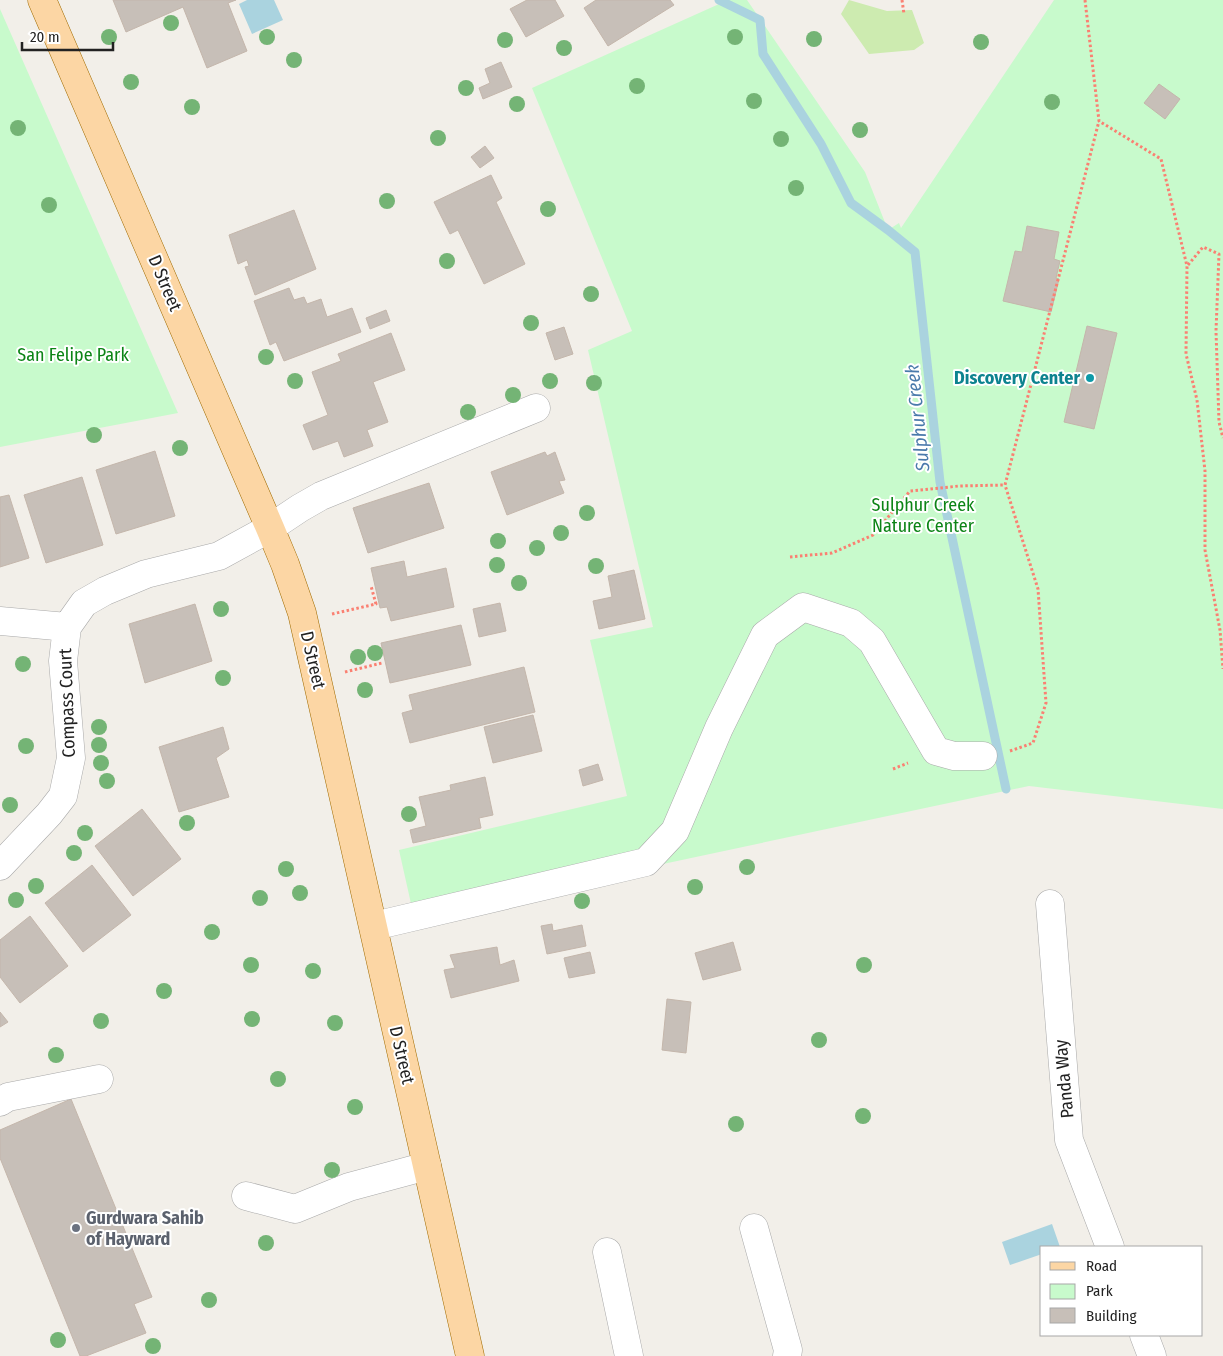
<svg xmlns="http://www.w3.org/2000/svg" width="1223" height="1356" viewBox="0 0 1223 1356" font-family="'Fira Sans Condensed',sans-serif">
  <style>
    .grass { fill: #cdebb0 }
    .park { fill: #c8facc }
    .water { fill: #aad3df }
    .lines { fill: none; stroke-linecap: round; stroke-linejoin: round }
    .stream { stroke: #aad3df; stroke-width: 9 }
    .building { fill: #c7bfb8; stroke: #c4b6ab }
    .minor-casing { stroke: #a9a9a9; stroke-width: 29 }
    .major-casing { stroke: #a06b00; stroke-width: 29 }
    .path { stroke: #fa8072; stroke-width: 3; stroke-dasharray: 2.5 2.5; stroke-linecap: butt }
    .minor { stroke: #fff; stroke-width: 28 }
    .major { stroke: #fcd6a4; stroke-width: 28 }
    .tree { fill: #74b475 }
    .culture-dot { fill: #0f9aa8; stroke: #fff; stroke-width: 2 }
    .worship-dot { fill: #6b7280; stroke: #fff; stroke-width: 2 }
    .labels { text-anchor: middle; stroke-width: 4; stroke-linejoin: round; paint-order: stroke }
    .street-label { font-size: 18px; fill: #222; stroke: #fff }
    .park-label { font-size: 18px; fill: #0c8416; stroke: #fff }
    .culture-label { font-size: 18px; font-weight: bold; fill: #0d838f; stroke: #fff; text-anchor: end }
    .worship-label { font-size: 18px; font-weight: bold; fill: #5b616d; stroke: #fff; text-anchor: start }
    .water-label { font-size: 19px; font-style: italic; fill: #4a7aab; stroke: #fff }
  </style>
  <rect width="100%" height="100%" fill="#f2efe9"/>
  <!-- grass -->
  <path class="grass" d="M849,0L887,11L912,10L924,43L914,50L869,54L841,14Z"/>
  <!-- park -->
  <path class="park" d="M728,0H747L865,172L888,230L899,223L901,228L1054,0H1223V809L1029,786L414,917L399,850L627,796L590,640L653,627L588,350L632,331L532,88Z
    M0,9L178,413L0,447Z"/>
  <!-- water -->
  <path class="water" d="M247,0H274L283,20L252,34L239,4Z
    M1052,1224L1060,1247H1042V1254L1010,1265L1002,1242Z"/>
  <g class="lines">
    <!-- stream -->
    <path class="stream" d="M719,0L760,20L763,54L821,144L851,203L888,230L915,252L940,482L1006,789"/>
  </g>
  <!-- building -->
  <path class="building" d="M113,0H236L228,3L247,51L207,68L183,7L126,32Z
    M527,0H555L564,16L526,37L510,9Z
    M596,0H670L674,5L608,46L584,8Z
    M501,62L512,87L483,99L479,88L490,83L485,69Z
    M1159,84L1180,99L1165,119L1144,103Z
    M485,146L494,158L480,168L471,157Z
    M491,175L502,198L496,202L525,264L484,284L458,230L450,234L434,202Z
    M294,210L316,269L255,295L245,267L249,266L247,260L238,264L229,235Z
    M1027,226L1059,232L1054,259L1060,261L1056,278L1059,279L1051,312L1003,301L1015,251L1022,252Z
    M289,288L294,300L304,297L307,304L321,299L327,317L352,308L361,332L284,361L276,342L270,345L254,301Z
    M386,310L390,321L370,329L366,318Z
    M1087,326L1117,333L1094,429L1064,422Z
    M564,327L573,354L555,360L546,333Z
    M391,333L405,370L373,382L388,422L367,430L373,446L344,457L338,441L313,450L303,425L328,415L312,372L341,361L338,354Z
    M155,451L175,516L116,534L96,470Z
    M545,452L547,456L555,452L565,480L559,481L564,493L507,515L491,472Z
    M82,477L103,545L46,563L24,495Z
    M429,483L444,528L368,553L353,508Z
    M9,495L29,558L0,567V497Z
    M404,561L407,577L446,568L454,607L391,621L387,607L380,608L371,568Z
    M634,570L645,619L599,629L593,601L612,597L608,576Z
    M500,603L506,631L479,637L473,609Z
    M195,604L212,661L145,683L129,624Z
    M461,625L471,665L390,683L381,643Z
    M524,667L535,712L410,743L402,713L413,710L409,695Z
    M533,715L542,751L493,763L484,727Z
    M223,727L229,749L216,758L229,797L179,812L159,747Z
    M598,764L603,780L583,786L579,770Z
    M485,777L493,815L479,818L481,828L413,843L410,830L426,826L419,797L451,790L450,785Z
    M142,809L181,859L133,896L95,846Z
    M92,865L131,915L83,952L45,903Z
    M30,916L68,966L20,1003L0,977V940Z
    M552,924L553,931L582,925L586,946L547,954L541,926Z
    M733,942L741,970L703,980L695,953Z
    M497,947L500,965L514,960L519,981L451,998L444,970L455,968L450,955Z
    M590,952L595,973L569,978L564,958Z
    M667,999L691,1002L686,1053L662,1050Z
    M0,1012L8,1022L0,1027Z
    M71,1099L152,1297L134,1304L146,1333L86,1356H80L0,1158V1130Z"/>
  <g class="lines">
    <defs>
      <path id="minor" d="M0,621L67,627
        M0,866L49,814L63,796L71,758L63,661L67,627L84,603L105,591L146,574L219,556L270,528L300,508L321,496L536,408
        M1050,904L1069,1140L1110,1247
        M374,926L646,862L675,831L719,728L765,635L803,607L851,623L872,641L936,751L954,756H983
        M0,1102L8,1097L99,1079
        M246,1196L295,1209L349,1187L427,1166
        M754,1228L788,1350L787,1356
        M607,1252L629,1356
        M1144,1335L1152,1356"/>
      <path id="major" d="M42,0L270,528L285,564L302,613L470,1356"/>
    </defs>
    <!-- minor casing -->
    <use href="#minor" class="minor-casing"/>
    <!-- major casing -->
    <use href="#major" class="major-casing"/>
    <!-- path -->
    <path class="path" d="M902,0L904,14
      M1085,0L1099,121L1161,159L1187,266L1186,354L1197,400L1205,471V550L1220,630L1223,669
      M1188,265L1203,247L1219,254L1216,331L1219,422L1223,438
      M790,557L832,553L873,535L910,491L959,486L1005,485
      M332,614L376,604L371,586
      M345,672L382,663
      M1010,751L1033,743L1046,703L1038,589L1005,485L1099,121
      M893,769L908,763"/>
    <!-- minor -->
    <use href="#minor" class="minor"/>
    <!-- major -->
    <use href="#major" class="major"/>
  </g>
  <!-- trees -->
  <g class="tree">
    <circle cx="171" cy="23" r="8"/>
    <circle cx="109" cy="37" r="8"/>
    <circle cx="267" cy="37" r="8"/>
    <circle cx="735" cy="37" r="8"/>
    <circle cx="814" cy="39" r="8"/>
    <circle cx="505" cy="40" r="8"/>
    <circle cx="981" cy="42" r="8"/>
    <circle cx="564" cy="48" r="8"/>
    <circle cx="294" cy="60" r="8"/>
    <circle cx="131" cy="82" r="8"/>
    <circle cx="637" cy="86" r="8"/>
    <circle cx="466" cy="88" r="8"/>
    <circle cx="754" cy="101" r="8"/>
    <circle cx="1052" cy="102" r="8"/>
    <circle cx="517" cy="104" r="8"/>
    <circle cx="192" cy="107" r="8"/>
    <circle cx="18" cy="128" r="8"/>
    <circle cx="860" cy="130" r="8"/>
    <circle cx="438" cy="138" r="8"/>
    <circle cx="781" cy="139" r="8"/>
    <circle cx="796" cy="188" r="8"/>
    <circle cx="387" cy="201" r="8"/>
    <circle cx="49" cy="205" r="8"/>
    <circle cx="548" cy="209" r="8"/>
    <circle cx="447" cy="261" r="8"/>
    <circle cx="591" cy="294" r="8"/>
    <circle cx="531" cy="323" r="8"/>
    <circle cx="266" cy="357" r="8"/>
    <circle cx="295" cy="381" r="8"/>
    <circle cx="550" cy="381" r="8"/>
    <circle cx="594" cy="383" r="8"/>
    <circle cx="513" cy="395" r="8"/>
    <circle cx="468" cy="412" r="8"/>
    <circle cx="94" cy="435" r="8"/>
    <circle cx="180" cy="448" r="8"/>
    <circle cx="587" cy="513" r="8"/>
    <circle cx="561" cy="533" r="8"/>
    <circle cx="498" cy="541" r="8"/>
    <circle cx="537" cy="548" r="8"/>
    <circle cx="497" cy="565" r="8"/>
    <circle cx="596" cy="566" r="8"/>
    <circle cx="519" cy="583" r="8"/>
    <circle cx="221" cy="609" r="8"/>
    <circle cx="375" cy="653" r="8"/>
    <circle cx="358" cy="657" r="8"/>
    <circle cx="23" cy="664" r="8"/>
    <circle cx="223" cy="678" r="8"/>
    <circle cx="365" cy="690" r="8"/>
    <circle cx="99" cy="727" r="8"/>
    <circle cx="99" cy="745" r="8"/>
    <circle cx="26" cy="746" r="8"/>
    <circle cx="101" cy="763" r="8"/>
    <circle cx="107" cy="781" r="8"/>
    <circle cx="10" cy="805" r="8"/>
    <circle cx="409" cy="814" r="8"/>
    <circle cx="187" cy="823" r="8"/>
    <circle cx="85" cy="833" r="8"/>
    <circle cx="74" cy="853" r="8"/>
    <circle cx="747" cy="867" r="8"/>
    <circle cx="286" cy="869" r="8"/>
    <circle cx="36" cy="886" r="8"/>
    <circle cx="695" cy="887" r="8"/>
    <circle cx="300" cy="893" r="8"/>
    <circle cx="260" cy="898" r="8"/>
    <circle cx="16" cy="900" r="8"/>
    <circle cx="582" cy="901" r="8"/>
    <circle cx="212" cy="932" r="8"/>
    <circle cx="251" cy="965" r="8"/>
    <circle cx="864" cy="965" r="8"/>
    <circle cx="313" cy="971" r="8"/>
    <circle cx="164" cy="991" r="8"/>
    <circle cx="252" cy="1019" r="8"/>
    <circle cx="101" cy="1021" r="8"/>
    <circle cx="335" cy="1023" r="8"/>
    <circle cx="819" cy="1040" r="8"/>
    <circle cx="56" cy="1055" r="8"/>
    <circle cx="278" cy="1079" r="8"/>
    <circle cx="355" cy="1107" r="8"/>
    <circle cx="863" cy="1116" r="8"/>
    <circle cx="736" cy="1124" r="8"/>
    <circle cx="332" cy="1170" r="8"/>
    <circle cx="266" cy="1243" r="8"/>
    <circle cx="209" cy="1300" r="8"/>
    <circle cx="58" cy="1340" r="8"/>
    <circle cx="153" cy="1346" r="8"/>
  </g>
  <!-- markers -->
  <circle class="culture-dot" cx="1090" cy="378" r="5"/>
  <circle class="worship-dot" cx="76" cy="1228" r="5"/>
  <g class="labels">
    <!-- street labels -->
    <g class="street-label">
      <text transform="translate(165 283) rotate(67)" y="6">D Street</text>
      <text transform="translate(313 660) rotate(77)" y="6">D Street</text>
      <text transform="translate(67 703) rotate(-92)" y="6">Compass Court</text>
      <text transform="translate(402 1055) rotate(77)" y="6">D Street</text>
      <text transform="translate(1064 1079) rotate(-95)" y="6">Panda Way</text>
    </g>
    <!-- park labels -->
    <g class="park-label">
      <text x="73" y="361">San Felipe Park</text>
      <text x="923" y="511">Sulphur Creek<tspan x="923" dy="21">Nature Center</tspan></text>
    </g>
    <!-- culture labels -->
    <g class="culture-label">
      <text x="1080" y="384">Discovery Center</text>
    </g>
    <!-- worship labels -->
    <g class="worship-label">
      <text x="86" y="1224">Gurdwara Sahib<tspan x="86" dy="21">of Hayward</tspan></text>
    </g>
    <!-- water labels -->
    <g class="water-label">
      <text transform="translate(917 418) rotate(-96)" y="7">Sulphur Creek</text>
    </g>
  </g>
  <!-- legend -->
  <rect x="1040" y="1246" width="162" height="90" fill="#ffffff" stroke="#a7a7a7"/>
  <rect x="1050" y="1262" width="25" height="8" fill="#fcd6a4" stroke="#a7a7a7"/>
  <text x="1086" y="1271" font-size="15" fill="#222222">Road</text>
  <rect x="1050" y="1284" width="25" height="15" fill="#c8facc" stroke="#a7a7a7"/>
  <text x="1086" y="1296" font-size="15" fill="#222222">Park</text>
  <rect x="1050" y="1308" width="25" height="15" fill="#c7bfb8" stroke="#a7a7a7"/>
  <text x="1086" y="1321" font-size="15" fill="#222222">Building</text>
  <!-- scale -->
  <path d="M22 42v8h91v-8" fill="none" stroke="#222222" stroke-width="2.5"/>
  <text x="30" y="42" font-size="15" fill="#222222" stroke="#ffffff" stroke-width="4" paint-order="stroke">20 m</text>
</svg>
